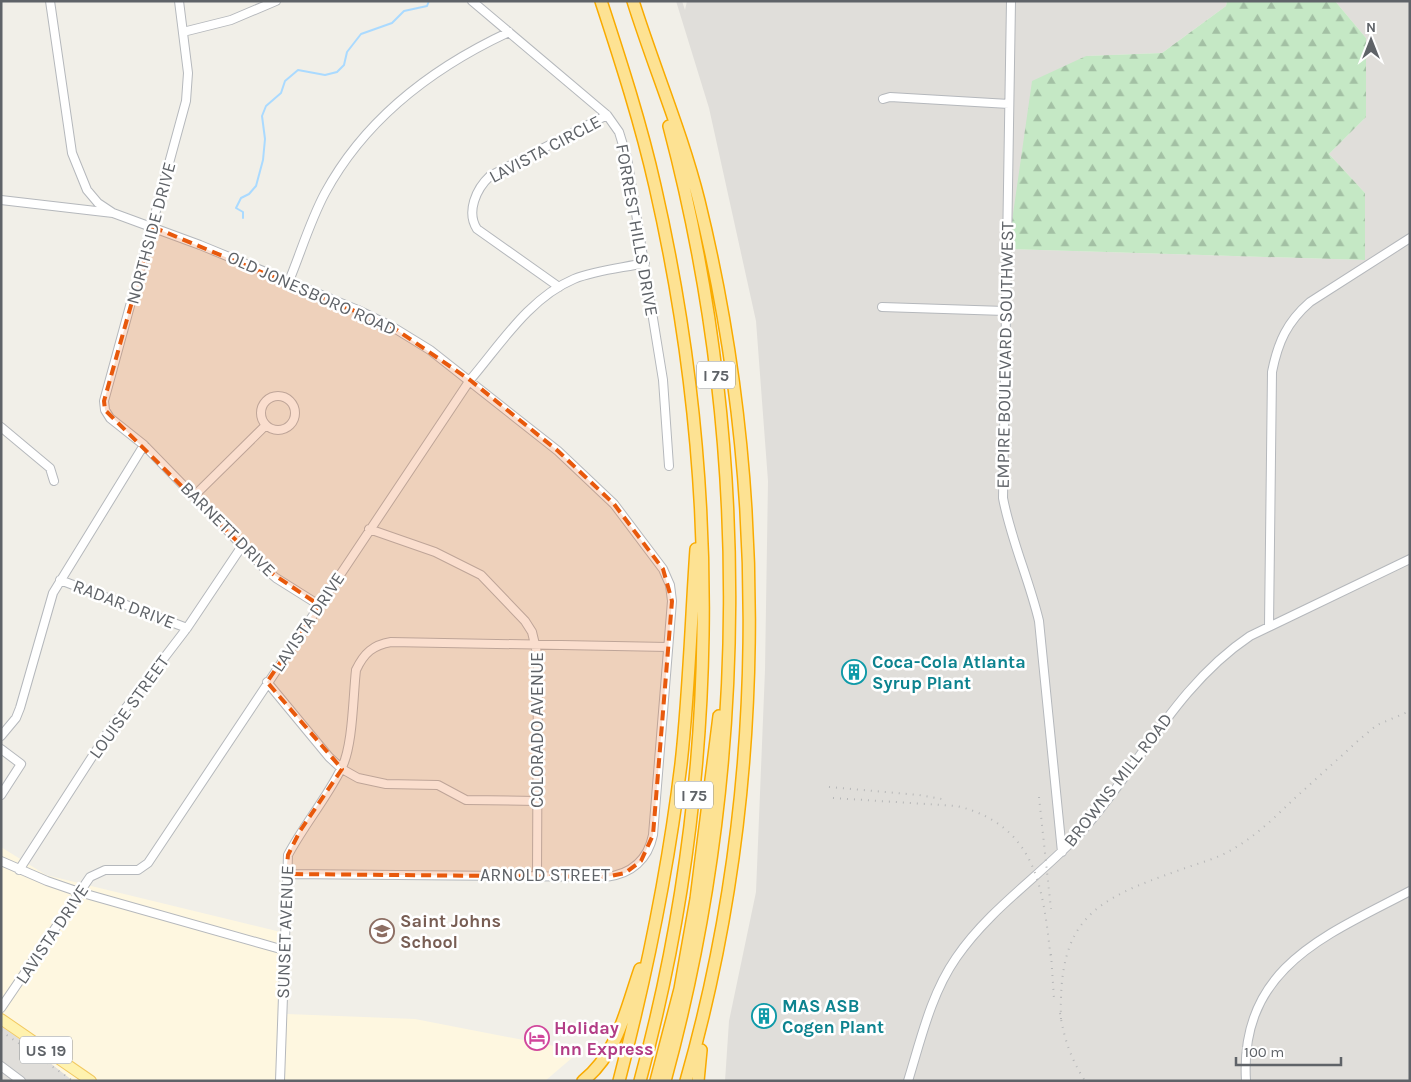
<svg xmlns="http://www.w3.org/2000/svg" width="1411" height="1082" viewBox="0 0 1411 1082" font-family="Karla,sans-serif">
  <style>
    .commercial { fill: #fef7e0 }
    .industrial { fill: #e0deda }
    .forest { fill: url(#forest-firs) }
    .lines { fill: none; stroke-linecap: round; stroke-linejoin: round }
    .stream { stroke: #aadaff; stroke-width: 2 }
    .minor-casing { stroke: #b5b8bc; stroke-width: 10 }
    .major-casing { stroke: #f2c960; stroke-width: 12 }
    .highway-casing { stroke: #f9ab00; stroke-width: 14 }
    .minor { stroke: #fff; stroke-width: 8 }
    .major { stroke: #fff2af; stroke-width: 10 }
    .highway { stroke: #fde293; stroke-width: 11 }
    .rail { stroke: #b6b7b8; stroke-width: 2; stroke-dasharray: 1 6; stroke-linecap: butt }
    .marked { fill: #e8590c; fill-opacity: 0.2; stroke: #e8590c; stroke-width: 4; stroke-dasharray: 10 6; stroke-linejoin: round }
    .labels { text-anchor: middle; stroke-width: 5; stroke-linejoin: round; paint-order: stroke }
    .shield { fill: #fff; stroke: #8f9295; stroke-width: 1 }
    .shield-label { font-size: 16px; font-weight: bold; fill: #5f6368 }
    .street-label { font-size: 18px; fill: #5f6368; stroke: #fff }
    .culture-label { font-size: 18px; font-weight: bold; fill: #0d838f; stroke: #fff; text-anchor: start }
    .education-label { font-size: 18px; font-weight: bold; fill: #785e54; stroke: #fff; text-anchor: start }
    .hotel-label { font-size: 18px; font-weight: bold; fill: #b23c85; stroke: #fff; text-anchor: start }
  </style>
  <defs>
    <pattern id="forest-firs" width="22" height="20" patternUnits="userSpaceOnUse" patternTransform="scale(1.25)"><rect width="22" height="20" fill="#c5e8c5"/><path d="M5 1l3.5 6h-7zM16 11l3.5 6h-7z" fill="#a3c0a4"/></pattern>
  </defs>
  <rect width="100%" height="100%" fill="#f1efe8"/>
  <!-- commercial -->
  <path class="commercial" d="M1,847L46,875L289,934L287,1014L415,1019L580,1051L545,1081H73L1,1025Z"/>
  <!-- industrial -->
  <path class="industrial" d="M676,1H682L685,10L687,1H1227L1226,6L1162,53L1086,56L1008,249L1364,260L1365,193L1329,154L1366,117V38L1335,1H1410V1081H725L729,1021L756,892L765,670L768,481L756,321L709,108Z
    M1,1025L7,1029L73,1081H1Z"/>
  <!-- forest -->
  <path class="forest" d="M1227,1H1335L1366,38V117L1329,154L1365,193V260L1008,249L1032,81L1086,56L1162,53L1226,6Z"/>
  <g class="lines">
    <!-- stream -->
    <path class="stream" d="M243,218V212L236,208L241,198L249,194L256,186L263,160L265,139L262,116L266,106L281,93L285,81L298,70L325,75L337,72L344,65L347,52L361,34L392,23L404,11L427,6L429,1"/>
    <defs>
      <path id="minor" d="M50,1L72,153L87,190L98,203L113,213L200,245L358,310L391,326L430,350L558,451L614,504L663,569L670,585L672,601L653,835C648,859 632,874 606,877L286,874
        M179,1L188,73L186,101L104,401L105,410L110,418L144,445L264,568L276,578L319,605
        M472,1L607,115L619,132L627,158L663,380L669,466
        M1011,1L1003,498C1011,540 1029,579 1039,621L1062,852
        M183,32L231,20L276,1
        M883,99L890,97L1009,104
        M1,200L113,213
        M289,281C301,252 310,221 325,193C365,119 434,67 509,32
        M559,287L477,229C466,212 476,189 490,176L607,115
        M882,307L1005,311
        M261 413a17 17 0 1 1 34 0a17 17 0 1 1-34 0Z
        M1,427L50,468L54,481
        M194,496L266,425
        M369,529L435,552L481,575L525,621L532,632L538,657L537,876
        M60,580L187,628
        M1269,626L1272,372C1278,342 1287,322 1310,302L1410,238
        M267,682L329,757L342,769L358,778L386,784L438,785L466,800L537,801
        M1,736L16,718L20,708L53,593L144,445
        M1,749L21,764L1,795
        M1,861L47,881L79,892L284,950
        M19,870L112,726L187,628L242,546
        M1,1008L90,877L105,870H138L148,863L470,380C500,345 529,298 574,279C596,270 622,268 645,263
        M1,1066L21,1081
        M280,1081L288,855C304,825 326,799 341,769C353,748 353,696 356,670C364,653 373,645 391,642L668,647
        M908,1081C921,1039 931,994 956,958C990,908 1043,874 1083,830C1140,765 1177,685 1250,636L1410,559
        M1246,1081C1239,967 1327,935 1410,891"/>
      <path id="major" d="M1,1019L91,1081"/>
      <path id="highway" d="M601,1C621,62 641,124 655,186C723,483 720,787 640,1081
        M633,1C654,68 682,133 699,201C769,487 767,797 686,1081
        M583,1081C618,1053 626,1009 640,969
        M619,1081C646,977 668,871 681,764C689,693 691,620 696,549
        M656,1081L680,989L696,899L719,716
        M665,1081C750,770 751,437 669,126
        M698,1081L701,1050"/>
    </defs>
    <!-- minor casing -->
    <use href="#minor" class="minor-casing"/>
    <!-- major casing -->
    <use href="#major" class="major-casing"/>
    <!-- highway casing -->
    <use href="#highway" class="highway-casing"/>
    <!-- minor -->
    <use href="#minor" class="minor"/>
    <!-- major -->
    <use href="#major" class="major"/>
    <!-- highway -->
    <use href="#highway" class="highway"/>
    <!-- rail -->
    <path class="rail" d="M829,787L919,795L942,799
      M1039,797L1051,909
      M833,798L957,806C1038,826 1043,890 1051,960
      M1051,954L1054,999
      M1060,1013C1064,1039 1071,1059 1085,1081
      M1061,1019C1058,919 1093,900 1180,870C1198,863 1217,859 1233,849C1256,836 1276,816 1295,798C1316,779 1338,759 1360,739L1377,725L1410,711
      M1,1031L73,1081"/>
  </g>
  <!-- marked area -->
  <path class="marked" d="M153,227L391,326L470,380L558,451L614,504L663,569L672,601L653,835L641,861L625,873L606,877L286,874L288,855L300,831L342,769L267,682L319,605L264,568L105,410L104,401Z"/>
  <!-- icons -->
  <defs>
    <symbol id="building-ring" viewBox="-11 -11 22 22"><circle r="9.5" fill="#fff" stroke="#0f9aa8" stroke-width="1.5"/><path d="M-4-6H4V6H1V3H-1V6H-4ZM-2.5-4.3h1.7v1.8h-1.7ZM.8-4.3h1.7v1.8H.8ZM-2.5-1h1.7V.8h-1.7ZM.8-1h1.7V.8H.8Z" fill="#0f9aa8"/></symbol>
    <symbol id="school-ring" viewBox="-11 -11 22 22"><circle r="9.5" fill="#fff" stroke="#8d6e63" stroke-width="1.5"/><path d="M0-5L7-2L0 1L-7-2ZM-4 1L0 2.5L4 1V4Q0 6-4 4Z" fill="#8d6e63"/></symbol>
    <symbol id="hotel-ring" viewBox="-11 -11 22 22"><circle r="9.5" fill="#fff" stroke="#d1479c" stroke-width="1.5"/><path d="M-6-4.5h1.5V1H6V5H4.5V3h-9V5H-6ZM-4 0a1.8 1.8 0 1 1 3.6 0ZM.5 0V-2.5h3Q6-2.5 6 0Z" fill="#d1479c"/></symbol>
  </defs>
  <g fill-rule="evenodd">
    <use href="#building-ring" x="840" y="658" width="28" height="28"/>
    <use href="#school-ring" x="368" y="917" width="28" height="28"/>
    <use href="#building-ring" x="750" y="1002" width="28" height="28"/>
    <use href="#hotel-ring" x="523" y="1024" width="28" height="28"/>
  </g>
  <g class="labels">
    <!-- shield labels -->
    <g class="shield">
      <rect x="697" y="361.5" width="38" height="27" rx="4"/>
      <rect x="675" y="781.5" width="38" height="27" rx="4"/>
      <rect x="20" y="1036.5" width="52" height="27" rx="4"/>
    </g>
    <g class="shield-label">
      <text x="716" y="381">I 75</text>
      <text x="694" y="801">I 75</text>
      <text x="46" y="1056">US 19</text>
    </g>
    <!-- street labels -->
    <g class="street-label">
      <text transform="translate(545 149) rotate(-28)" y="6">LAVISTA CIRCLE</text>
      <text transform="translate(637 230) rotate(80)" y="6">FORREST HILLS DRIVE</text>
      <text transform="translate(151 233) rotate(-75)" y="6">NORTHSIDE DRIVE</text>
      <text transform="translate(312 293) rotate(24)" y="6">OLD JONESBORO ROAD</text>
      <text transform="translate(1005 355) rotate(-89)" y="6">EMPIRE BOULEVARD SOUTHWEST</text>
      <text transform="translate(228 529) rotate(45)" y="6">BARNETT DRIVE</text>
      <text transform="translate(124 604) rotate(21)" y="6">RADAR DRIVE</text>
      <text transform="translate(308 622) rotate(-56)" y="6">LAVISTA DRIVE</text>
      <text transform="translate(129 707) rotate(-54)" y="6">LOUISE STREET</text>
      <text transform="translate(537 730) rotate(-90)" y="6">COLORADO AVENUE</text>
      <text transform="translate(1118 780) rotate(-52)" y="6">BROWNS MILL ROAD</text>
      <text x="545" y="881">ARNOLD STREET</text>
      <text transform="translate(285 932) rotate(-88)" y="6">SUNSET AVENUE</text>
      <text transform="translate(52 934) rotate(-56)" y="6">LAVISTA DRIVE</text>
    </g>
    <!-- culture labels -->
    <g class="culture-label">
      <text x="872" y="668">Coca-Cola Atlanta<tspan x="872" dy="21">Syrup Plant</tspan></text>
      <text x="782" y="1012">MAS ASB<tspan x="782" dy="21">Cogen Plant</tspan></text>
    </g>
    <!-- education labels -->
    <g class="education-label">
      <text x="400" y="927">Saint Johns<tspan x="400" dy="21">School</tspan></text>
    </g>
    <!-- hotel labels -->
    <g class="hotel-label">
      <text x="554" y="1034">Holiday<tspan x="554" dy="21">Inn Express</tspan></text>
    </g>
  </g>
  <!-- border -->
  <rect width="1411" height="1082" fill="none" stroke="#5f6368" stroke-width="5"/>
  <!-- north arrow -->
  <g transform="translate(1371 40)" stroke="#ffffff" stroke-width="4" paint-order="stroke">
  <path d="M0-4L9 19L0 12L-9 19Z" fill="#5f6368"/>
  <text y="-8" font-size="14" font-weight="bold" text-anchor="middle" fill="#5f6368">N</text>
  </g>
  <!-- scale -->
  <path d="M1236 1057v8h105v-8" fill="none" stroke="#5f6368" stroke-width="2.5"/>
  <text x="1244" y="1057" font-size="15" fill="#5f6368" stroke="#ffffff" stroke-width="4" paint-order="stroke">100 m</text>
</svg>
